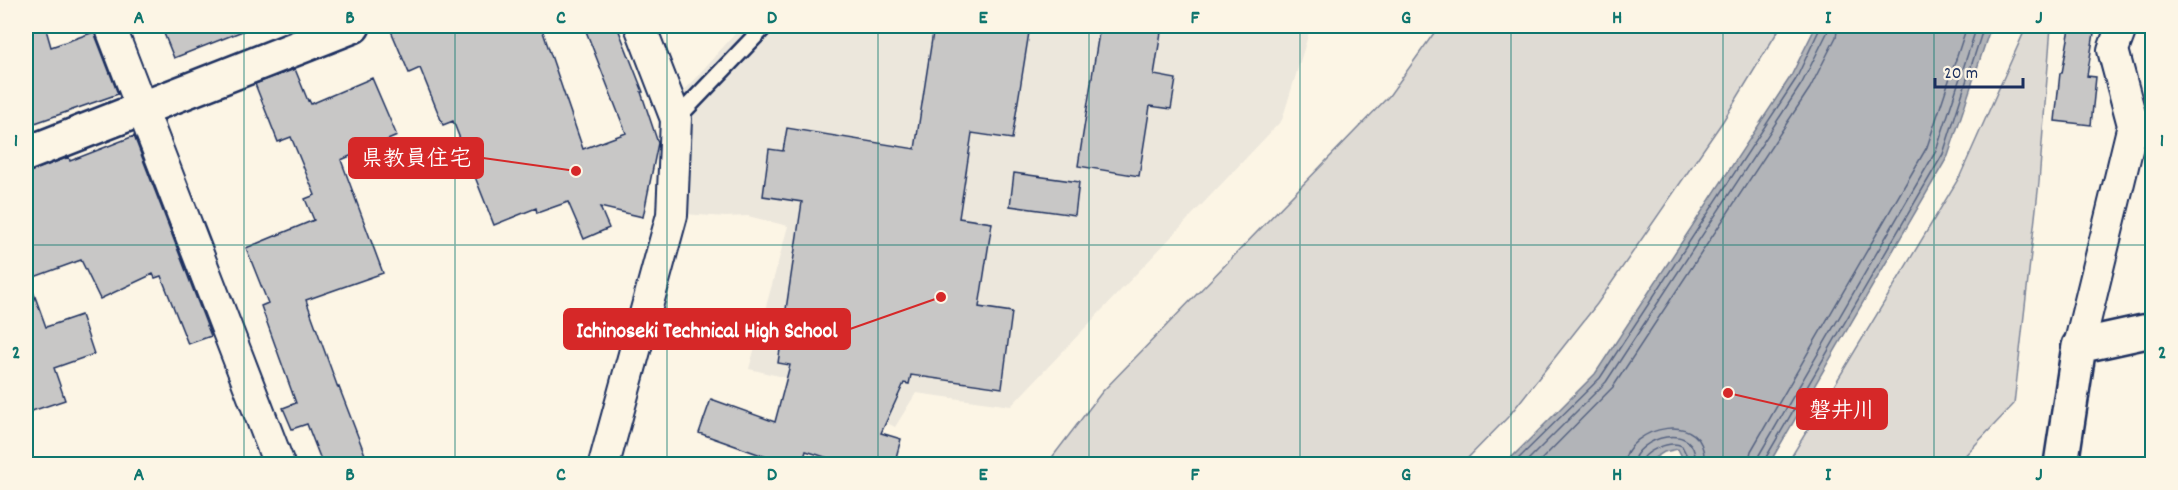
<svg xmlns="http://www.w3.org/2000/svg" width="2178" height="490" viewBox="0 0 2178 490" font-family="Dekko,'Klee One',sans-serif">
  <style>
    .built { fill: #ece7dc }
    .green { fill: #dfdbd4; stroke: #7d8599; stroke-width: 1.5 }
    .water { fill: #b2b4b8; stroke: #767f94; stroke-width: 1.5 }
    .lines { fill: none; stroke-linecap: round; stroke-linejoin: round }
    .shore { stroke: #576482; stroke-width: 1.5 }
    .building { fill: #c8c7c6; stroke: #1b2f5e; stroke-width: 1.5 }
    .lane-casing { stroke: #1b2f5e; stroke-width: 20 }
    .street-casing { stroke: #1b2f5e; stroke-width: 34 }
    .secondary-casing { stroke: #1b2f5e; stroke-width: 38 }
    .lane { stroke: #fcf5e5; stroke-width: 15 }
    .street { stroke: #fcf5e5; stroke-width: 30 }
    .secondary { stroke: #fcf5e5; stroke-width: 33 }
    .grid { fill: none; stroke: #0f766e; stroke-width: 1.5; stroke-opacity: 0.55 }
    .leader { fill: none; stroke: #d62828; stroke-width: 2 }
    .callout-dot { fill: #d62828; stroke: #fcf5e5; stroke-width: 2 }
    .callout { fill: #d62828; stroke: #d62828; stroke-width: 2 }
    .callout-label { font-size: 22px; text-anchor: middle; font-weight: bold; fill: #fff }
    .neatline { fill: none; stroke: #0f766e; stroke-width: 2 }
    .grid-label { font-size: 20px; text-anchor: middle; font-weight: bold; fill: #0f766e }
  </style>
  <rect width="100%" height="100%" fill="#fcf5e5"/>
  <filter id="ink" filterUnits="userSpaceOnUse"><feTurbulence type="fractalNoise" baseFrequency=".0167" numOctaves="2"/><feDisplacementMap in="SourceGraphic" scale="12" xChannelSelector="R" yChannelSelector="G"/><feConvolveMatrix kernelMatrix="1 2 1 2 8 2 1 2 1" color-interpolation-filters="sRGB"/></filter>
  <g filter="url(#ink)">
    <!-- built -->
    <path class="built" d="M742,26H1311L1282,120L1011,406L916,393L895,427L801,381L749,369L788,226L748,216L726,217L684,214L682,93Z"/>
    <!-- green -->
    <path class="green" d="M1439,26H1781L1723,121L1597,304L1508,417L1462,464H1047L1102,392L1389,96Z
      M2051,26L2039,182L2014,404L1957,464H1787L1960,176L2024,32Z"/>
    <!-- water -->
    <path class="water" d="M1816,26H1991L1948,156L1769,464H1681L1682,457L1678,449L1664,452L1645,464H1505L1595,374L1791,76Z"/>
    <g class="lines">
      <!-- shore -->
      <path class="shore" d="M1513,464L1600,378L1796,79L1821,26
        M1524,464L1606,382L1802,83L1827,33L1829,26
        M1537,464L1613,387L1810,88L1836,37L1838,26
        M1624,464C1626,426 1709,407 1704,464
        M1633,464C1635,438 1699,418 1695,464
        M1641,464C1643,451 1670,440 1682,446L1687,456V464
        M1748,464L1751,451L1927,147L1967,26
        M1757,464L1759,455L1936,151L1977,26
        M1765,464V459L1943,154L1984,26"/>
    </g>
    <!-- building -->
    <path class="building" d="M26,26H45L51,47L94,32L118,94L35,123L33,118L26,121Z
      M161,26H253V27L174,58Z
      M389,26H541L583,149L626,133L584,26H617L643,92H641L658,143L643,217L600,207L609,228L584,239L568,202L537,213L536,208L494,225L453,121L443,125L420,68L409,73Z
      M934,26H1030L1012,139L972,133L959,218L992,223L979,307L1012,312L1002,388L911,375L909,384L904,383L881,433L901,439L894,465H850L806,451L802,465H789L699,433L711,399L775,422L790,365L778,363L802,202L763,196L769,149L783,151L787,128L915,149Z
      M1100,26H1162L1154,75L1176,79L1171,109L1150,106L1139,176L1078,166Z
      M2070,28L2094,33L2087,76L2096,77L2091,125L2055,121L2060,73H2062Z
      M295,69L308,101L309,100L311,104L372,78L397,136L341,160L383,273L306,300L338,388L339,387L369,465H323L307,424L292,429L283,408L296,403L261,306L268,303L246,248L314,220L305,199L315,195L291,137L278,142L255,84Z
      M134,136L211,336L188,344L161,276L155,278L153,274L100,299L81,260L26,280V173L69,157L70,161Z
      M1014,173L1079,182L1075,215L1010,206Z
      M26,280H29L46,327L81,315L94,354L54,368L65,400L26,413Z"/>
    <g class="lines">
      <defs>
        <path id="lane" d="M676,119L765,26"/>
        <path id="street" d="M110,26L279,464
          M2122,26L2113,50L2133,125
          M2079,346L2133,125H2152
          M604,464L672,215L676,119L640,26"/>
        <path id="secondary" d="M26,154L353,26
          M2061,464L2079,346L2152,330"/>
      </defs>
      <!-- lane casing -->
      <use href="#lane" class="lane-casing"/>
      <!-- street casing -->
      <use href="#street" class="street-casing"/>
      <!-- secondary casing -->
      <use href="#secondary" class="secondary-casing"/>
      <!-- lane -->
      <use href="#lane" class="lane"/>
      <!-- street -->
      <use href="#street" class="street"/>
      <!-- secondary -->
      <use href="#secondary" class="secondary"/>
    </g>
  </g>
  <!-- grid -->
  <path class="grid" d="M244,26V464M455,26V464M667,26V464M878,26V464M1089,26V464M1300,26V464M1511,26V464M1723,26V464M1934,26V464M26,245H2152"/>
  <!-- callouts -->
  <path class="leader" d="M576 171L483 158M941 297L850 329M1728 393L1797 409"/>
  <g class="callout-dot">
    <circle cx="576" cy="171" r="6"/>
    <circle cx="941" cy="297" r="6"/>
    <circle cx="1728" cy="393" r="6"/>
  </g>
  <g class="callout">
    <rect x="349" y="138" width="134" height="40" rx="6"/>
    <rect x="564" y="309" width="286" height="40" rx="6"/>
    <rect x="1797" y="389" width="90" height="40" rx="6"/>
  </g>
  <g class="callout-label">
    <text x="416" y="165">県教員住宅</text>
    <text x="707" y="337">Ichinoseki Technical High School</text>
    <text x="1842" y="417">磐井川</text>
  </g>
  <!-- margin -->
  <rect width="2178" height="490" fill="none" stroke="#fcf5e5" stroke-width="66"/>
  <!-- scale -->
  <path d="M1935 78v9h88v-9" fill="none" stroke="#1b2f5e" stroke-width="3"/>
  <text x="1944" y="78" font-size="18" fill="#1b2f5e" stroke="#fcf5e5" stroke-width="4.5" paint-order="stroke">20 m</text>
  <rect x="33" y="33" width="2112" height="424" class="neatline"/>
  <g class="grid-label">
    <text x="139" y="23">A</text>
    <text x="350" y="23">B</text>
    <text x="561" y="23">C</text>
    <text x="772" y="23">D</text>
    <text x="983" y="23">E</text>
    <text x="1195" y="23">F</text>
    <text x="1406" y="23">G</text>
    <text x="1617" y="23">H</text>
    <text x="1828" y="23">I</text>
    <text x="2039" y="23">J</text>
    <text x="16" y="146">1</text>
    <text x="2162" y="146">1</text>
    <text x="16" y="358">2</text>
    <text x="2162" y="358">2</text>
    <text x="139" y="480">A</text>
    <text x="350" y="480">B</text>
    <text x="561" y="480">C</text>
    <text x="772" y="480">D</text>
    <text x="983" y="480">E</text>
    <text x="1195" y="480">F</text>
    <text x="1406" y="480">G</text>
    <text x="1617" y="480">H</text>
    <text x="1828" y="480">I</text>
    <text x="2039" y="480">J</text>
  </g>
</svg>
